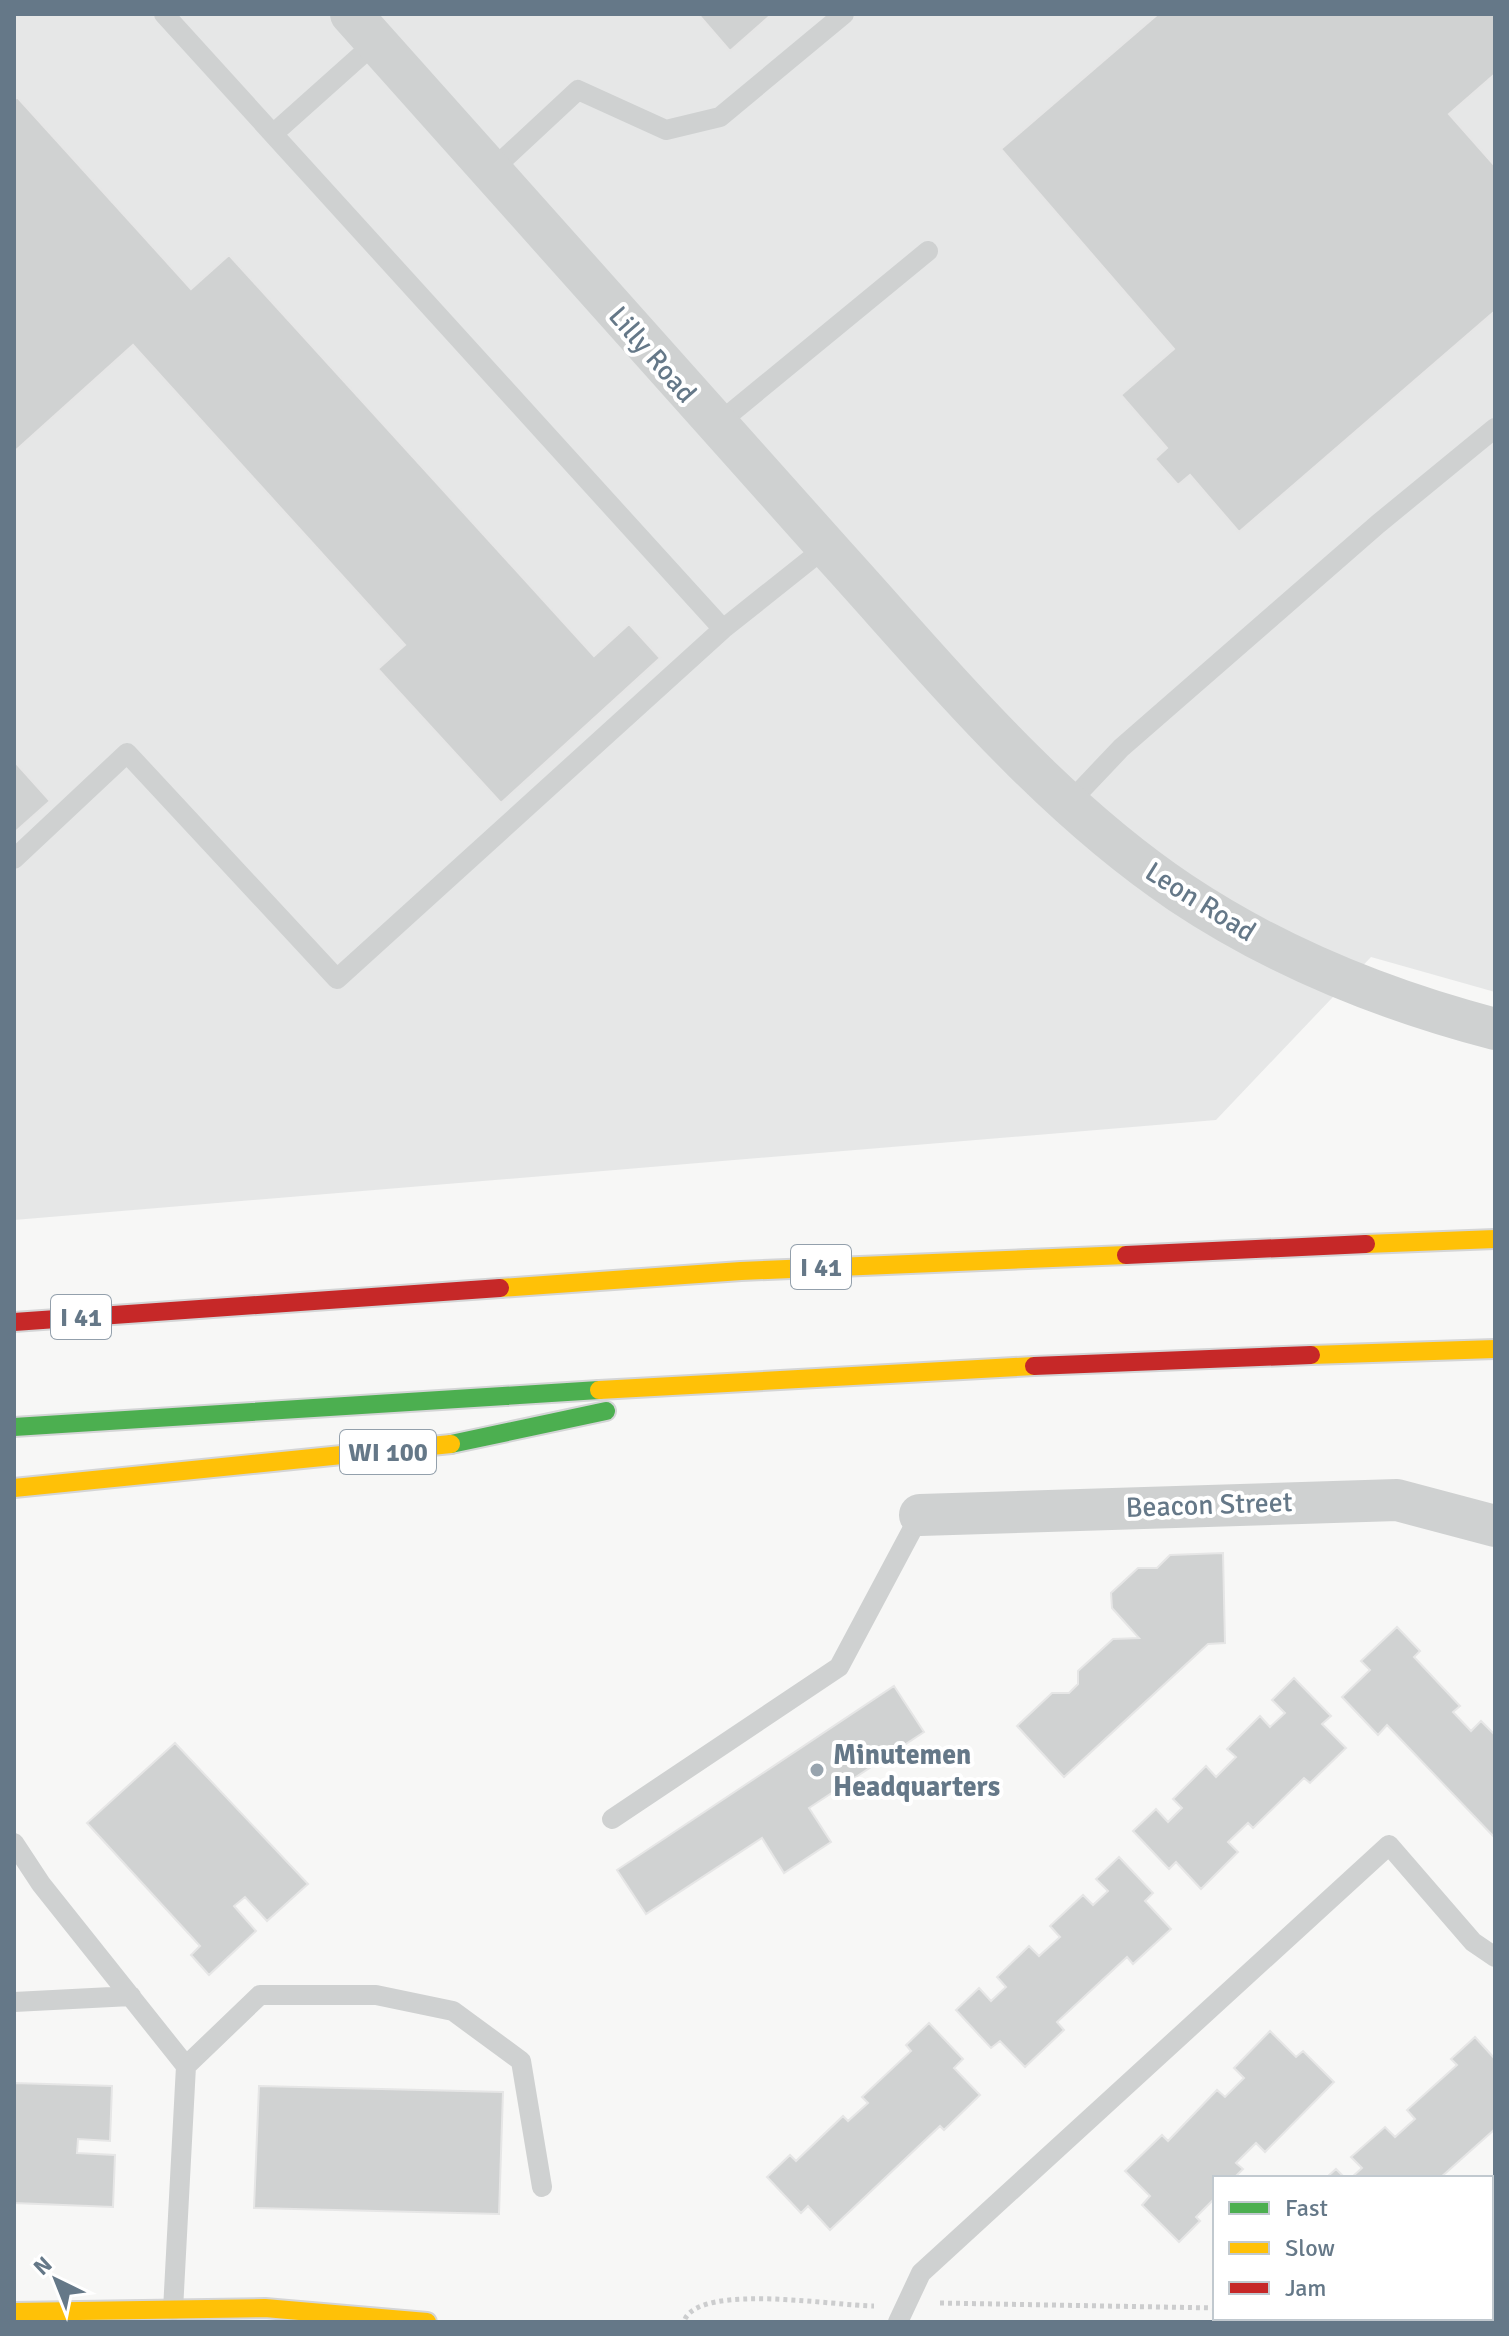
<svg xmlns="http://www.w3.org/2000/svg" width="1509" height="2336" viewBox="0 0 1509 2336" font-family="Signika,sans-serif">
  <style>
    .built { fill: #e6e7e7 }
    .building { fill: #d0d2d2; stroke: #e6e6e6; stroke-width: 2 }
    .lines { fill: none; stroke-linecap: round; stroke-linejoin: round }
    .fast-casing { stroke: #d4d5d6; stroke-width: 22 }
    .slow-casing { stroke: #d4d5d6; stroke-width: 22 }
    .jam-casing { stroke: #d4d5d6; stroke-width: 22 }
    .path { stroke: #cccdce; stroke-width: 5; stroke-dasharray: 4 4; stroke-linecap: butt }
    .lane { stroke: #cfd1d1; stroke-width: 20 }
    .street { stroke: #cfd1d1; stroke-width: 42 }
    .fast { stroke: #4caf50; stroke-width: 18 }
    .slow { stroke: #ffc107; stroke-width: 18 }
    .jam { stroke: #c62828; stroke-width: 18 }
    .poi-dot { fill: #98a4ae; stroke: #fff; stroke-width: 3 }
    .labels { text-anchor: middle; stroke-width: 8; stroke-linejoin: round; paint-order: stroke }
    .shield { fill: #fff; stroke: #93a0ac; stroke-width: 2 }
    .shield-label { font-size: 26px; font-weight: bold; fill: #657888 }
    .street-label { font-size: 28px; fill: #657888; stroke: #fff }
    .poi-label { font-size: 28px; font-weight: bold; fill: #657888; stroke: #fff; text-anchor: start }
  </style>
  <rect width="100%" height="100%" fill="#f7f7f6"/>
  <!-- built -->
  <path class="built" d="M14,14H1495V992L1371,957L1216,1120L14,1220Z"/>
  <!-- building -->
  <path class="building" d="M698,14H772L730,51Z
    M1158,14H1495V74L1449,114L1495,166V311L1239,532L1190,475L1178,485L1155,459L1167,448L1121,395L1174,349L1001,149Z
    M17,97L191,289L229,255L594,656L629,624L660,658L501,803L378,669L405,645L133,345L14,452V101Z
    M14,761L50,801L14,833Z
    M1223,1553L1225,1643L1208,1644L1064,1777L1017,1726L1052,1693H1069L1078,1684V1671L1113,1639L1139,1638L1112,1608L1111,1593L1138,1568H1157L1170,1555Z
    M1397,1627L1420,1651L1414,1657L1460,1706L1453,1712L1471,1731L1481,1721L1495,1735V1838L1387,1725L1378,1735L1342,1697L1370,1670L1361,1661Z
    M1294,1678L1331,1716L1322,1724L1346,1748L1310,1783L1304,1778L1253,1828L1248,1823L1228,1842L1238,1852L1201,1889L1176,1862L1169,1869L1133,1831L1156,1809L1168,1822L1182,1808L1173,1799L1206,1766L1216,1777L1236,1757L1227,1749L1260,1716L1270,1727L1285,1713L1272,1700Z
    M894,1686L924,1732L809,1808L831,1842L784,1873L762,1838L646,1914L617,1870Z
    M175,1743L308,1884L267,1921L245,1897L234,1906L256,1931L209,1975L191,1955L200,1946L87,1823Z
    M1119,1857L1153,1893L1145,1901L1171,1929L1133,1964L1127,1957L1057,2022L1064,2030L1025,2067L1000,2041L991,2048L956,2010L979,1988L991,2001L1006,1987L997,1977L1029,1946L1039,1956L1060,1937L1050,1926L1083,1895L1093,1905L1108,1891L1096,1879Z
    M929,2023L963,2059L954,2068L980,2095L944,2130L940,2126L830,2230L808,2206L801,2213L767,2177L790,2155L796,2161L843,2116L848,2121L868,2103L862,2097L911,2051L906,2045Z
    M1270,2031L1296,2057L1303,2051L1334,2082L1265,2152L1256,2143L1236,2163L1243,2169L1234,2178H1215V2198L1196,2217L1200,2221L1179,2242L1142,2205L1150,2196L1125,2171L1162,2135L1168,2141L1217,2090L1225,2097L1244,2078L1234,2068Z
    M1475,2037L1495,2059V2129L1440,2178H1351L1362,2168L1351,2157L1385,2127L1395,2137L1415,2119L1407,2110L1457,2065L1451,2059Z
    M14,2083L112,2086L110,2141L78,2139L77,2153L115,2155L113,2207L14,2203Z
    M259,2086L503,2092L499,2214L254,2208Z
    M1336,2169L1345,2178H1326Z"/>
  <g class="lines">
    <defs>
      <path id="fast" d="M14,1427L599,1390
        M451,1444L606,1411"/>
      <path id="slow" d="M1366,1244L1495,1239
        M500,1288L741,1271L1126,1255
        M1311,1355L1495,1349
        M599,1390L1034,1366
        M14,1488L451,1444
        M14,2312L265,2308L427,2322"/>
      <path id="jam" d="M1126,1255L1366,1244
        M14,1322L500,1288
        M1034,1366L1311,1355"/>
    </defs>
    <!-- fast casing -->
    <use href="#fast" class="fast-casing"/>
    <!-- slow casing -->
    <use href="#slow" class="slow-casing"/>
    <!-- jam casing -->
    <use href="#jam" class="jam-casing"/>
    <!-- path -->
    <path class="path" d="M940,2303L1215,2308
      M1358,2318L1416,2322
      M685,2319C703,2283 836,2306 874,2306"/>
    <!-- lane -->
    <path class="lane" d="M273,134L376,42
      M492,170L578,90L666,130L720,117L844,14
      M715,426L928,251
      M723,629L826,547
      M1068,804L1121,748L1378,524L1495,428
      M14,859L127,753L337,979L723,629L164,14
      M612,1819L839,1667L920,1515
      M14,1843L41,1884L186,2066L173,2310
      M14,2002L131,1996
      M186,2066L260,1995H376L453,2011L521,2061L542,2187
      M1491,2267L1495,2263
      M898,2322L921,2273L1389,1845L1473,1942L1495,1957
      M1455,2322L1457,2318"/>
    <!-- street -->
    <path class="street" d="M351,14C513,193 672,376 835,556C942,674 1047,803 1181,893C1277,957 1384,1000 1495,1029
      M920,1515L1397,1500L1495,1526"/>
    <!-- fast -->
    <use href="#fast" class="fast"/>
    <!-- slow -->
    <use href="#slow" class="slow"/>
    <!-- jam -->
    <use href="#jam" class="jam"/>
  </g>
  <!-- markers -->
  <circle class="poi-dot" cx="817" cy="1770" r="8"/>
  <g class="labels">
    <!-- shield labels -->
    <g class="shield">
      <rect x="791" y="1245" width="60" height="44" rx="6"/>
      <rect x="51" y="1295" width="60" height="44" rx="6"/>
      <rect x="340" y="1430" width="96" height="44" rx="6"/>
    </g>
    <g class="shield-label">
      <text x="821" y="1276">I 41</text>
      <text x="81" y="1326">I 41</text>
      <text x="388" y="1461">WI 100</text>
    </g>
    <!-- street labels -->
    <g class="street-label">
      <text transform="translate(653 354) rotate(49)" y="10">Lilly Road</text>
      <text transform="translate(1201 901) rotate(32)" y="10">Leon Road</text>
      <text transform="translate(1209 1504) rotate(-2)" y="10">Beacon Street</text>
    </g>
    <!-- poi labels -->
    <g class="poi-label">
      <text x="833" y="1764">Minutemen<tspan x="833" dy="32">Headquarters</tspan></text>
    </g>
  </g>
  <!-- border -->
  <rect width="1509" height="2336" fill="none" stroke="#657888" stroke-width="32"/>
  <!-- legend -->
  <rect x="1213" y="2176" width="280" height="144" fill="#ffffff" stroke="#c1c9cf" stroke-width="2"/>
  <rect x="1229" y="2202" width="40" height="12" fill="#4caf50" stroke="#c1c9cf" stroke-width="2"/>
  <text x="1285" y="2216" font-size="24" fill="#657888">Fast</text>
  <rect x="1229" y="2242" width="40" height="12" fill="#ffc107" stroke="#c1c9cf" stroke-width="2"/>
  <text x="1285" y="2256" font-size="24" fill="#657888">Slow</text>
  <rect x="1229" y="2282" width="40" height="12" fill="#c62828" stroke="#c1c9cf" stroke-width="2"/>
  <text x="1285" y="2296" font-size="24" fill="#657888">Jam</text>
  <!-- north arrow -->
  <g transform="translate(56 2280) rotate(317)" stroke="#ffffff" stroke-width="6" paint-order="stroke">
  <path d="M0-6L14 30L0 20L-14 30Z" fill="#657888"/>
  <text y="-12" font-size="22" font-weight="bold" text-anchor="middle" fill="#657888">N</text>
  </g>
</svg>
